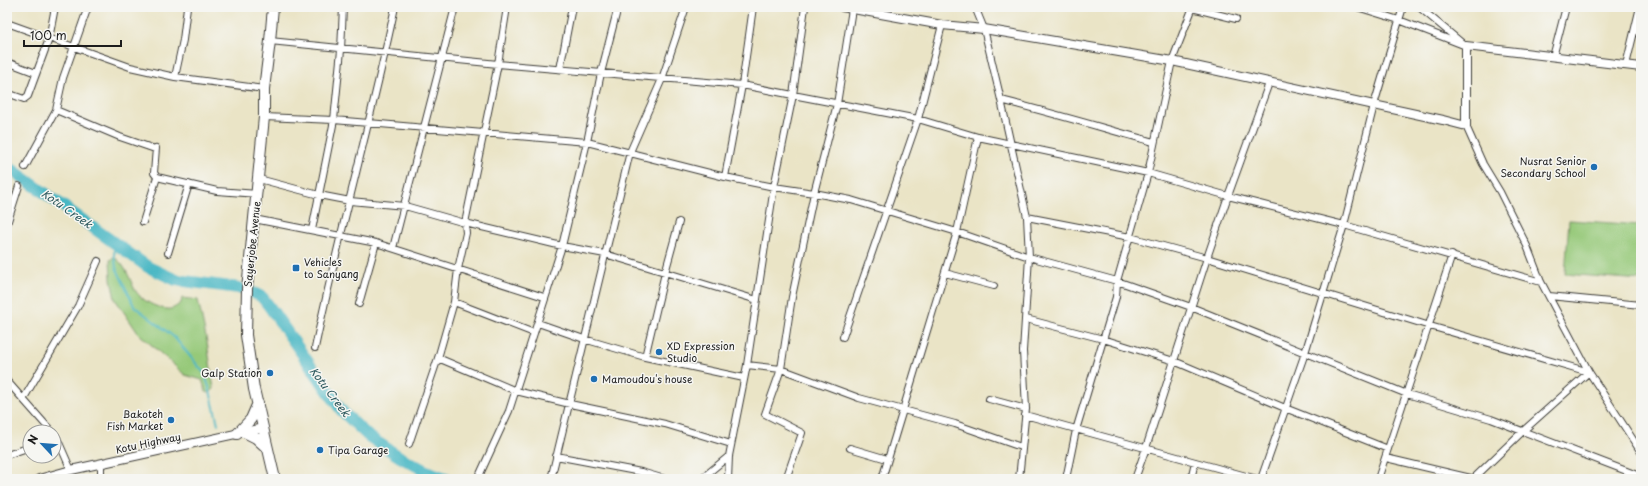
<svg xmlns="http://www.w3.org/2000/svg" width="1648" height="486" viewBox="0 0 1648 486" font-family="'Playpen Sans',sans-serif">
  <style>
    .green { fill: #96c979; stroke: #59724a }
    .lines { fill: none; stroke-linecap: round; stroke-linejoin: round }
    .stream { stroke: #4ab7c4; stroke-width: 2 }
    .river { stroke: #4ab7c4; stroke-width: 12 }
    .minor-casing { stroke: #3b3a36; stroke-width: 8 }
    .tertiary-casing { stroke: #3b3a36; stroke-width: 10 }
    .primary-casing { stroke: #3b3a36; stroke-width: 12 }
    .minor { stroke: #fff; stroke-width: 6 }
    .tertiary { stroke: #fff; stroke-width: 8 }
    .primary { stroke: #fff; stroke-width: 10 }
    .poi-dot { fill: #1f6fb2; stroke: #f6f6f2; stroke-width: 1.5 }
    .labels { text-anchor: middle; stroke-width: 3; stroke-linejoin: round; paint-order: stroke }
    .poi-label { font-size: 10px; fill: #1c1c1c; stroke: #f6f6f2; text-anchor: start }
    .street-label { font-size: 10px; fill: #1c1c1c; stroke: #f6f6f2 }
    .water-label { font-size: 11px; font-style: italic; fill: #2e5a5f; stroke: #f6f6f2 }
  </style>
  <rect width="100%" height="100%" fill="#f6f6f2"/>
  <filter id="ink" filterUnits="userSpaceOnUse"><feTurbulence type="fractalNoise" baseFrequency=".025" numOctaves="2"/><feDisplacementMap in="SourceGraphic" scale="8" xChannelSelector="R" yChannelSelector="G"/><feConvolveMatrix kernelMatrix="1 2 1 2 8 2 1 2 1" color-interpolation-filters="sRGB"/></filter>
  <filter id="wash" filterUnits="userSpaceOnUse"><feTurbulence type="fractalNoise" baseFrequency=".012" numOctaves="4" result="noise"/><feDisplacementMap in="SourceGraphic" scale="16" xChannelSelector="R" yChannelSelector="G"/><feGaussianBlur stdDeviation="0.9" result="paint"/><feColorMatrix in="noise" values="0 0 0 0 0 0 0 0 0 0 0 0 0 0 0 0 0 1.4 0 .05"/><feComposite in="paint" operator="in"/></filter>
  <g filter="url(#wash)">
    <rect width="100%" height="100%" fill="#eae4c6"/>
    <!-- green -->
    <path class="green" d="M1569,220L1641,225V280L1565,274Z
      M114,257C126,265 129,278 135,290C141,300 156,308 167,309C172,310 177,306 181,303L182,298L198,300L207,342L214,389L210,393L206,392L202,380L185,375L138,333L115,299L111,279L110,260Z"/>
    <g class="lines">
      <!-- stream -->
      <path class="stream" d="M115,244L114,255L116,267L134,306L174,337L204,373L209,387L218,424"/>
      <!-- river -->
      <path class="river" d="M7,166L148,267L176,280L239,288
        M254,293L262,297L269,306L342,411L368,436L400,457L426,471L448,479"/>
    </g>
  </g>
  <g filter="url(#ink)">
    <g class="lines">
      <defs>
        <path id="minor" d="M975,7L984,29L1001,100L1027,217L1029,257L1023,351L1026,409L1019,479
          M1188,7L1236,19
          M1357,7L1399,20L1466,46
          M1419,7L1462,43
          M7,23L130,67L175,77L264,89
          M270,41L498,64L742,85L793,95L918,119L978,137L1148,173L1228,196L1344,225L1541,282
          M1553,57L1566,7
          M7,62L36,73
          M1626,65L1640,7
          M560,69L572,7
          M175,77L183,40L187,7
          M1269,83L1228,196L1207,258L1430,326L1589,372
          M7,93L24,99L28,96L49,39L55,7
          M1001,100C1053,113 1103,128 1154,142
          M56,110L120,137L155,149L156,148L154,173L157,177L143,222
          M264,117L334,120L587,142L725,177L774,187L814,193L851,200L957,232L1029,257L1117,281L1191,307L1407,394L1491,419L1637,475L1641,476
          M1466,126L1483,164L1500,192L1527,246L1541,282L1589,372L1641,452
          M25,167L56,110L63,78L88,7
          M157,177L217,191L258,194
          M725,177L742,85L753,7
          M259,179L319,195L350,201L405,206L465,223L562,246L605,254L757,300
          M1027,217L1130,237L1207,258L1146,448L1135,479
          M254,219L376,243L544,297
          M7,224L19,186
          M312,230L334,120L341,50L343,7
          M393,248L455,7
          M168,253L189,184
          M945,273L994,286
          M1549,296L1641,305
          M454,302L534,333
          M359,304L376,243
          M1026,319L1103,339L1174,361L1285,408L1388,449
          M538,323L584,339L645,357L744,378
          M843,337L918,119L942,25
          M315,348C339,233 371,121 395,7
          M645,357L665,273L679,222
          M438,358L516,391L570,404L665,424L731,444
          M747,365L781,369L859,398L955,424L1021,447
          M7,381L52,432
          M24,398L78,306L98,261
          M989,399L1026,409
          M1025,415L1257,479
          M54,439L57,438L71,470
          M409,444L438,358L454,302L458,269L466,233L465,223L498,64L507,7
          M850,448L887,459
          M7,455L30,447
          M556,456L641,472L665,479
          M1386,458L1475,479
          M480,474L509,411L562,246L587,142L601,73L618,7
          M101,479V463
          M551,479L630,152L662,79L686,7
          M701,479L729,456
          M728,479L729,456L747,365L774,187L793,95L805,7
          M786,479L802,433L765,414L781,369L792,297L814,193L837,104L852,9
          M882,479L957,232L978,137
          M1066,479L1076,430L1116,297L1117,281L1148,173L1172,61L1193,7
          M1191,479L1195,462
          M1261,479L1305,353L1344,225L1374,105L1403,7
          M1378,479L1452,255
          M1473,479L1523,431L1589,372"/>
        <path id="tertiary" d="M842,7L942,25L984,29L1172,61L1443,120L1466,126V46L1641,67
          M39,479L71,470L263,428"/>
        <path id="primary" d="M273,7L270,41L264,89V117L247,289L246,335L254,389L275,479
          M244,432L256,438L268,449
          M237,434L251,419L258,403"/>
      </defs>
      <!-- minor casing -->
      <use href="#minor" class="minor-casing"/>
      <!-- tertiary casing -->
      <use href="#tertiary" class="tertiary-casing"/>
      <!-- primary casing -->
      <use href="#primary" class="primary-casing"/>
      <!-- minor -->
      <use href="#minor" class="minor"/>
      <!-- tertiary -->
      <use href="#tertiary" class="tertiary"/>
      <!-- primary -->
      <use href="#primary" class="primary"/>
    </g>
  </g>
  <!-- markers -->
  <g class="poi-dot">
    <circle cx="1594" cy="167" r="4"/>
    <rect x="292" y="264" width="8" height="8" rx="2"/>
    <circle cx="659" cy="352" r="4"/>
    <circle cx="270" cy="373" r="4"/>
    <circle cx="594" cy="379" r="4"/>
    <circle cx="171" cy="420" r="4"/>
    <circle cx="320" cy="450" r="4"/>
  </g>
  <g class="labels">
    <!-- poi labels -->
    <g class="poi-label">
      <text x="1586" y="165" text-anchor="end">Nusrat Senior<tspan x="1586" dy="12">Secondary School</tspan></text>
      <text x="304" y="266">Vehicles<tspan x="304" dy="12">to Sanyang</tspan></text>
      <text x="667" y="350">XD Expression<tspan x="667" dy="12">Studio</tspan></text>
      <text x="262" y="377" text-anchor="end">Galp Station</text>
      <text x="602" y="383">Mamoudou's house</text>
      <text x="163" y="418" text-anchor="end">Bakoteh<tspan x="163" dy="12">Fish Market</tspan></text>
      <text x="328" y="454">Tipa Garage</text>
    </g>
    <!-- street labels -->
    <g class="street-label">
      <text transform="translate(252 244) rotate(-84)" y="4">Sayerjobe Avenue</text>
      <text transform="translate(148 443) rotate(-12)" y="4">Kotu Highway</text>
    </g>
    <!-- water labels -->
    <g class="water-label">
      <text transform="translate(67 209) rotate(35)" y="4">Kotu Creek</text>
      <text transform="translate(330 392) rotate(53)" y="4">Kotu Creek</text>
    </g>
  </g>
  <!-- margin -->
  <rect width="1648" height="486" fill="none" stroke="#f6f6f2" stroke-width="24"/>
  <!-- north arrow -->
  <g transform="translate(42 444) rotate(296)"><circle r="19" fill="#f6f6f2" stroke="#9f9f9c"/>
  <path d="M0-3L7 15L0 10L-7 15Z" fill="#1f6fb2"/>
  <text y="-6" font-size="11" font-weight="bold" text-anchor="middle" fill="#1c1c1c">N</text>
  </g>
  <!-- scale -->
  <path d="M24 40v6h97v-6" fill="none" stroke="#1c1c1c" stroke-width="2"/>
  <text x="30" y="40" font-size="12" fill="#1c1c1c" stroke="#f6f6f2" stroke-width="3" paint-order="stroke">100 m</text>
</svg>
